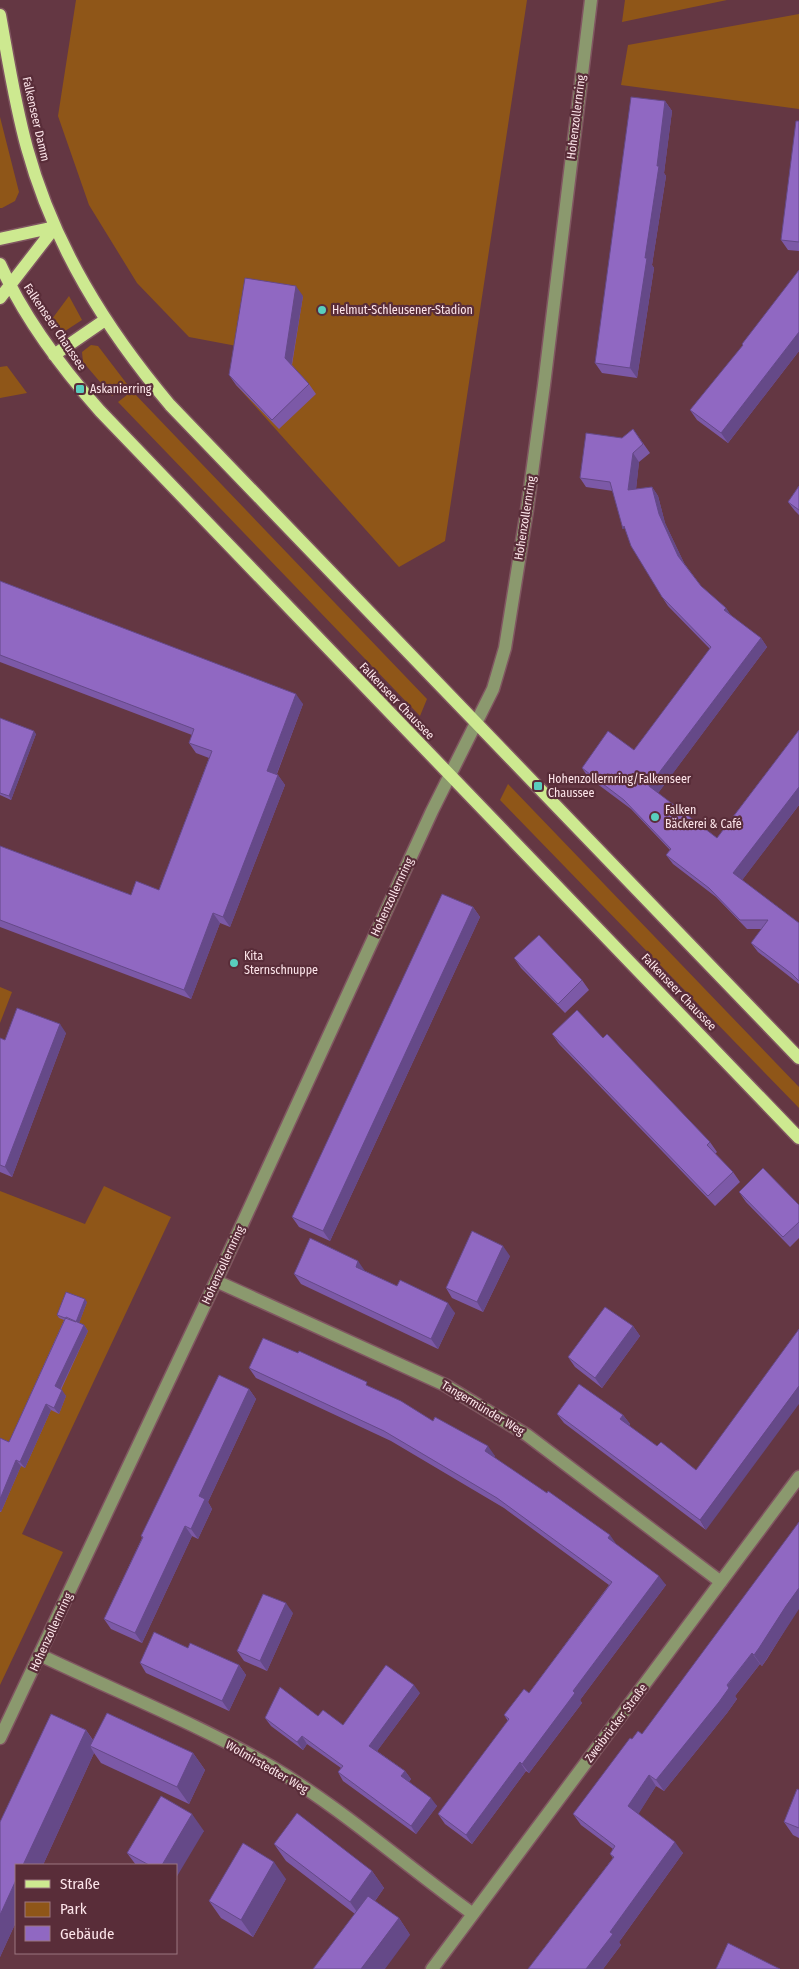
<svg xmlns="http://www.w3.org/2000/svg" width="799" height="1969" viewBox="0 0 799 1969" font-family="'Fira Sans Condensed',sans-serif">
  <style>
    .green { fill: #8f5618 }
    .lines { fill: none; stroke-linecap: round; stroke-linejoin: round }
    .minor-casing { stroke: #805661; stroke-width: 15 }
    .major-casing { stroke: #805661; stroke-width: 15 }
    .minor { stroke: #8b996e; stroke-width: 12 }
    .major { stroke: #cde990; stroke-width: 12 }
    .wall { fill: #7c59a7 }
    .shaded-wall { fill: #654988 }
    .building { fill: #9068c2; stroke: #654988 }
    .poi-dot { fill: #59cebe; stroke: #592d39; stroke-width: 2 }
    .labels { text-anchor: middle; stroke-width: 4.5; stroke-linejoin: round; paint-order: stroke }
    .street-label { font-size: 12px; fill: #fde5ea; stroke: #592d39 }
    .poi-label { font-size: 12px; fill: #fde5ea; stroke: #592d39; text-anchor: start }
  </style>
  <rect width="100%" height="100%" fill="#643743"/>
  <!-- green -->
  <path class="green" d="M76,0H527L445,541L399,567L236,385L242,347L189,337L137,283L89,205L58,116Z
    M625,0H727L622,22Z
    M799,14V109L621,85L628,45Z
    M0,117L19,192L15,201L2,208H0Z
    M69,296L82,320L62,333L52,319Z
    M91,345L98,346L127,384L112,396L83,362L82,352Z
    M7,366L27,393L0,398V367Z
    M132,391L427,699L420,716L118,402Z
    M508,784L799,1087V1108L500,800Z
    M0,987L12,992L0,1023Z
    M104,1186L171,1217L22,1534L63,1552L0,1685V1191L85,1224Z"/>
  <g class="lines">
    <defs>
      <path id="minor" d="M216,1281L445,1385L527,1435L721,1582
        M40,1655C117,1692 198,1724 272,1767C343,1809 406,1866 473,1914
        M0,1738L216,1281L432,811L493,689L505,648L527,510L544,385L591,0
        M432,1969L799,1477"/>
      <path id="major" d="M0,15C8,59 15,105 27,148C54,246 106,329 170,405L799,1058
        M0,239L55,227
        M0,264C24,318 61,367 100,411L799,1138
        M0,298L55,227
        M54,355L105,320"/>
    </defs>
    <!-- minor casing -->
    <use href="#minor" class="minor-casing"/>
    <!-- major casing -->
    <use href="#major" class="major-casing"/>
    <!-- minor -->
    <use href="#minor" class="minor"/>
    <!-- major -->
    <use href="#major" class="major"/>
  </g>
  <!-- wall -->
  <path class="wall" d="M665,101L672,111L664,173L666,176L652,265L654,268L637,378L602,373L595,363Z
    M799,121V251L788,250L781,240Z
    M799,270V351L728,443L697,420L690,410L743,346Z
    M303,296L292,365L309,384L316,394L279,429L236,385L229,375Z
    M633,429L650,453L639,462L636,489L652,487L658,496L665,523L684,563L701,586L726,608L731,616L761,638L767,647L658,793L717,838L799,730V805L742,880L799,923V984L758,952L751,943L762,929H747L716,897L673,864L666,855L670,850L631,809L588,777L582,768L634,750L710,649L668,606L662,597L613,491L586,487L580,478L622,438Z
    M799,486V515L795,511L788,502Z
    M0,581L303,704L277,774L285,785L230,927L220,923L191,999L0,927V846L131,895L159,890L209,758L196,753L189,743L192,735L0,662Z
    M0,718L36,734L11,800L0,795Z
    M473,907L480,917L330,1241L299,1227L292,1217Z
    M514,958L582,980L589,990L565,1013L521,968Z
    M66,1033L12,1177L0,1172V1038L5,1040Z
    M552,1034L603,1038L710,1142L717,1152L715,1154L733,1172L740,1182L715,1206L559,1044Z
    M739,1192L799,1205V1238L790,1247L746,1202Z
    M510,1256L483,1312L452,1298L446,1288Z
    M365,1271L455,1313L438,1349L301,1284L294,1274Z
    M87,1302L79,1323L84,1325L88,1331L61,1390L66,1396L59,1414L51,1410L25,1468L21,1466L1,1512H0V1438L9,1442L64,1320L59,1318L57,1315Z
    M633,1326L640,1336L602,1388L575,1367L568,1357Z
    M249,1368L371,1387L433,1421L495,1456L494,1457L617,1545L666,1585L580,1700L582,1703L529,1773L526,1771L472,1844L445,1824L438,1814L508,1721L504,1715L529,1693L609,1585L504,1508L391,1441L256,1378Z
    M249,1389L256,1399L208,1502L212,1509L198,1539L192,1536L142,1643L111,1629L104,1619L142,1538L141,1536Z
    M557,1414L623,1415L630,1424L629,1426L657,1446L706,1530L564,1423Z
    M293,1613L267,1671L244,1661L237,1651Z
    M793,1617L767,1659L762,1666L760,1664L735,1696L737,1699L727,1713L664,1791L656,1786L638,1814L683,1853L619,1942L621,1945L603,1969H528L613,1858L610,1854L613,1849L581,1825L573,1814L632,1739L642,1734Z
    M188,1648L239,1665L246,1675L229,1711L146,1673L140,1663Z
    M420,1693L377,1751L405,1771L411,1779L409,1782L437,1806L416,1834L343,1781L338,1772L341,1768L307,1744L303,1750L271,1726L265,1718L343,1725Z
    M107,1713L193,1753L205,1770L189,1804L101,1763L94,1753L43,1865H16V1922L0,1957V1822L51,1714L86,1730L93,1740Z
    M799,1790V1838L793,1835L784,1822Z
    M204,1831L176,1865H136L127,1853Z
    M274,1844L372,1871L384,1888L375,1901L399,1918L410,1935L355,1914L286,1861Z
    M286,1879L253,1937L221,1918L209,1901Z"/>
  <!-- shaded-wall -->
  <path class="shaded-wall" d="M665,101L672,111L664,173L666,176L652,265L654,268L637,378L630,368Z
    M296,286L303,296L291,368L285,358Z
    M799,332V351L728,443L721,433Z
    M633,453L639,462L635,499L628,490Z
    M652,487L658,496L665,523L685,565L678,556L659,514Z
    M726,608L732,617L724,610Z
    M761,638L767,647L656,796L649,786Z
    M296,694L303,704L274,781L267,771Z
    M34,731L36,734L11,800L9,796Z
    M278,775L285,785L230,927L223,917Z
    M799,787V805L740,883L733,873Z
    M473,907L480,917L330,1241L323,1231Z
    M213,913L220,923L191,999L184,990Z
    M60,1024L66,1033L12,1177L5,1167Z
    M503,1246L510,1256L483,1312L477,1302Z
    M358,1261L365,1271L356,1267Z
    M85,1299L87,1302L78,1326L76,1322Z
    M448,1303L455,1313L438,1349L431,1339Z
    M84,1325L88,1331L59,1392L55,1386Z
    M633,1326L640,1336L602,1388L595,1378Z
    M799,1386V1404L706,1530L700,1520Z
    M249,1389L256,1399L208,1502L212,1509L198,1539L191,1529L199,1496Z
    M62,1390L66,1396L59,1414L54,1408Z
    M46,1404L51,1410L25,1468L20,1462Z
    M623,1415L630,1424L626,1429L620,1419Z
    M488,1446L495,1456L491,1461L485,1451Z
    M16,1460L21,1466L1,1512L0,1510V1499Z
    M185,1526L192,1536L142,1643L135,1633Z
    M610,1535L617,1545L608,1538Z
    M659,1576L666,1585L580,1700L582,1703L529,1773L522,1764L573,1691Z
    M799,1588V1609L762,1666L754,1655L786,1606Z
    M286,1603L293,1613L267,1671L260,1661Z
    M752,1653L760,1664L735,1696L737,1699L727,1713L664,1791L656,1780Z
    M239,1665L246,1675L229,1711L222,1701Z
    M414,1685L420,1693L375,1754L369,1746Z
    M86,1730L97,1747L90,1746L94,1753L43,1865H23Z
    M302,1736L307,1744L303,1750L297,1742Z
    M193,1753L205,1770L189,1804L177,1787Z
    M520,1762L526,1771L472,1844L466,1835Z
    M405,1771L411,1779L407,1784L401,1776Z
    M649,1775L656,1786L636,1818L628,1806Z
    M431,1798L437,1806L416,1834L411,1826Z
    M192,1814L204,1831L176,1878V1865H162Z
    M675,1842L683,1853L619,1942L621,1945L603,1969H586L610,1932Z
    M274,1862L286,1879L253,1937L241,1920Z
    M372,1871L384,1888L362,1919L350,1902Z
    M16,1880V1922L0,1957V1915Z
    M399,1918L410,1935L385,1969H361Z"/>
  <!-- building -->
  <path class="building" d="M631,97L665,101L657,166H659L645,258H647L630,368L595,363Z
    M796,121H799V242L781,240Z
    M799,270V332L721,433L690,410L743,345L742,344Z
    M245,278L296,286L285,358L309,384L272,420L229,375Z
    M633,429L643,444L633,453L628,490L652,487L659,514L678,556L701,586L726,608L724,610L761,638L649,786L717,838L799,730V787L733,873L799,923V981L792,974L751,943L768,920H740L709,888L666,855L671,849L624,800L582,768L608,731L634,750L711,647L662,597L631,546L624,526L623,529L610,482L580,478L586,433L622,438Z
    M799,486V510L788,502Z
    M0,581L296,694L267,771L278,775L223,917L213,913L184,990L0,920V846L131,895L136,881L159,890L212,751L189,743L194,729L0,655Z
    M0,718L34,731L9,796L0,793Z
    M442,894L473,907L323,1231L292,1217Z
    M539,935L582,980L558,1004L514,958Z
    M17,1008L60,1024L5,1167L0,1165V1038L5,1040Z
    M577,1010L603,1038L607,1034L710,1142L707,1145L733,1172L708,1196L552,1034Z
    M763,1168L799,1205V1222L783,1237L739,1192Z
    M472,1231L503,1246L477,1302L446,1288Z
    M310,1238L358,1261L356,1267L397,1286L400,1280L448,1303L431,1339L294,1274Z
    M66,1292L85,1299L76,1322L57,1315Z
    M605,1307L633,1326L595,1378L568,1357Z
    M66,1317L84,1325L55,1386L62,1390L54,1408L46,1404L20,1462L16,1460L0,1499V1438L9,1442Z
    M799,1329V1386L700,1520L557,1414L579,1384L623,1415L620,1419L657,1446L661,1442L696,1470Z
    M263,1338L298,1353L299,1351L367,1382L366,1385L401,1401L433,1421L435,1417L488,1446L485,1451L547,1493L548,1491L610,1535L608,1538L659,1576L573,1691L575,1693L522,1764L520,1762L466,1835L438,1814L509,1719L504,1715L524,1689L529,1693L612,1582L497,1498L384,1431L249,1368Z
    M219,1375L249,1389L199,1496L205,1499L191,1529L185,1526L135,1633L104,1619L143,1537L141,1536Z
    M799,1522V1588L786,1606L759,1648L754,1655L752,1653L727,1685L729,1688L719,1702L656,1780L649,1775L628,1806L675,1842L610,1932L613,1934L586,1969H528L614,1857L610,1854L615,1846L573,1814L630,1738L632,1739L638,1731L642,1734Z
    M263,1594L286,1603L260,1661L237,1651Z
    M154,1632L188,1648L190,1643L239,1665L222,1701L140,1663Z
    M386,1665L414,1685L369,1746L405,1771L401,1776L431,1798L411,1826L338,1772L343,1766L302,1736L297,1742L265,1718L280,1687L318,1716L323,1710L343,1725Z
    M107,1713L193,1753L177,1787L90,1746Z
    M51,1714L86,1730L23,1865H16V1880L0,1915V1822Z
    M797,1789L799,1790V1828L784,1822Z
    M161,1796L192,1814L162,1865H149L127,1853Z
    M297,1813L372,1871L350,1902L274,1844Z
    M243,1843L274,1862L241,1920L209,1901Z
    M368,1896L399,1918L361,1969H313Z
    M728,1943L780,1969H716Z"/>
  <!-- markers -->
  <g class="poi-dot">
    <circle cx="322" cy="310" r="5"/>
    <rect x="75" y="384" width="10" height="10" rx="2.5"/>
    <rect x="533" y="781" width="10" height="10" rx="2.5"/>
    <circle cx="655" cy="817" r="5"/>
    <circle cx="234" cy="963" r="5"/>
  </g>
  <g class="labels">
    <!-- street labels -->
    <g class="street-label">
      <text transform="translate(576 117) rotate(-83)" y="4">Hohenzollernring</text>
      <text transform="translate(36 119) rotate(77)" y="4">Falkenseer Damm</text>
      <text transform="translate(55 327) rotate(56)" y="4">Falkenseer Chaussee</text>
      <text transform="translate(525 518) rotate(-81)" y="4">Hohenzollernring</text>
      <text transform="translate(397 701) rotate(46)" y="4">Falkenseer Chaussee</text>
      <text transform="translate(392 897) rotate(-65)" y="4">Hohenzollernring</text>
      <text transform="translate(679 992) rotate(46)" y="4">Falkenseer Chaussee</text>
      <text transform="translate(223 1265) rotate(-65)" y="4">Hohenzollernring</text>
      <text transform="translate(483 1408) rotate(31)" y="4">Tangermünder Weg</text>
      <text transform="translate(51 1632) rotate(-65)" y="4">Hohenzollernring</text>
      <text transform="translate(616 1723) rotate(-53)" y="4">Zweibrücker Straße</text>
      <text transform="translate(267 1767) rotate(30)" y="4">Wolmirstedter Weg</text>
    </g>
    <!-- poi labels -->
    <g class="poi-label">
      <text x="332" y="314">Helmut-Schleusener-Stadion</text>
      <text x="90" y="393">Askanierring</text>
      <text x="548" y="783">Hohenzollernring/Falkenseer<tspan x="548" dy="14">Chaussee</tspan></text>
      <text x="665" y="814">Falken<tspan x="665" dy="14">Bäckerei &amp; Café</tspan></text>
      <text x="244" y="960">Kita<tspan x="244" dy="14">Sternschnuppe</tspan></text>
    </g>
  </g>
  <!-- legend -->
  <rect x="15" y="1864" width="162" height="90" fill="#592d39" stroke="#9b7780"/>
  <rect x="25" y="1880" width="25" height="8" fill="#cde990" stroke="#9b7780"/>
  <text x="60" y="1889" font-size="15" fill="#fde5ea">Straße</text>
  <rect x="25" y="1902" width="25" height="15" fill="#8f5618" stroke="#9b7780"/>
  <text x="60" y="1914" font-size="15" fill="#fde5ea">Park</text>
  <rect x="25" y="1926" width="25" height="15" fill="#9068c2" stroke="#9b7780"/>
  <text x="60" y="1939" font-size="15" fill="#fde5ea">Gebäude</text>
</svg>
